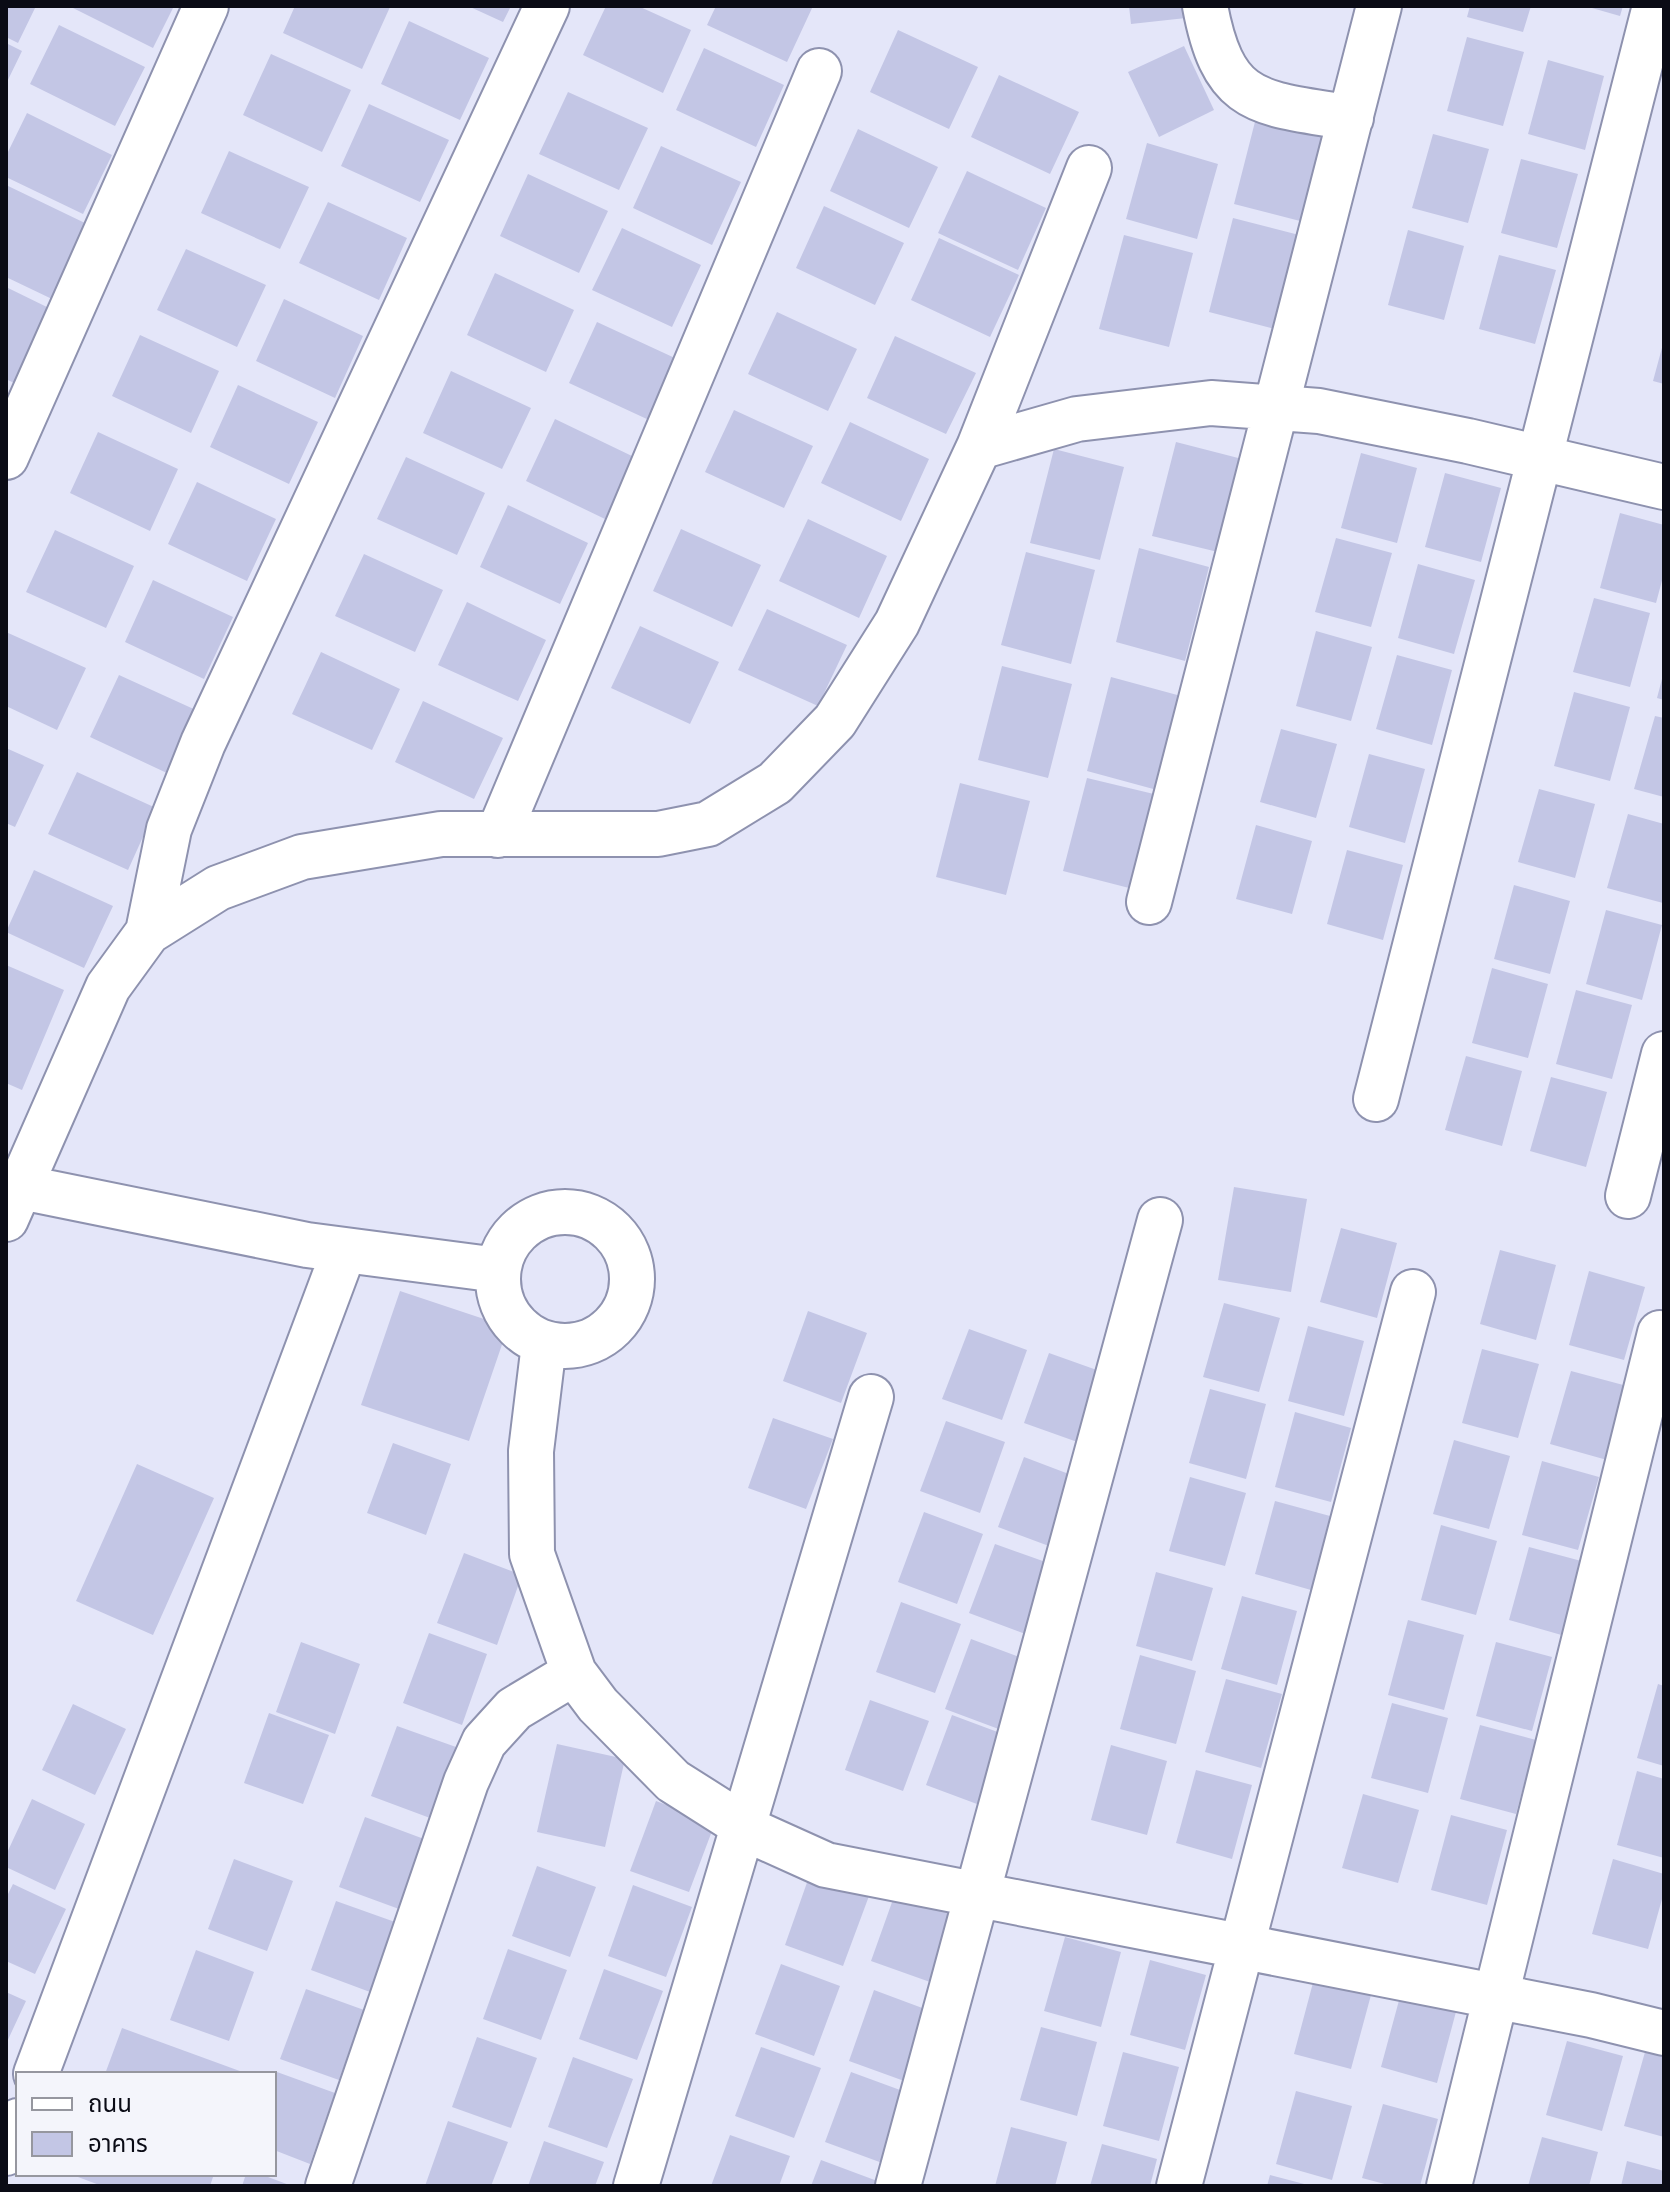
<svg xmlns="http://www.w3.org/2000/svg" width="1670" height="2192" viewBox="0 0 1670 2192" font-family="'Nunito Sans','Noto Sans Thai',sans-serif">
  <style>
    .building { fill: #c3c6e5 }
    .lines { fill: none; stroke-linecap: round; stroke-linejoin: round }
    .minor-casing { stroke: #8e92af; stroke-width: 48 }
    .minor { stroke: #fff; stroke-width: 44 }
  </style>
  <rect width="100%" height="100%" fill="#e4e6f9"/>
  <!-- building -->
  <path class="building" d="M6,6H36L18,43L6,37Z
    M69,6H174L153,48Z
    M295,6H388L390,7L362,69L283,33Z
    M468,6H511L503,22Z
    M606,6H638L691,30L663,93L583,55Z
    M716,6H813L787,62L707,25Z
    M1129,6H1185L1186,18L1131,24Z
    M1470,6H1531L1523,32L1467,17Z
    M1585,6H1623L1620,16Z
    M409,21L489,58L460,120L381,84Z
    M59,25L145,67L115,126L30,84Z
    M898,30L978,67L949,129L870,92Z
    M1467,37L1524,52L1503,126L1447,111Z
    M6,43L22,51L6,84Z
    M1184,46L1214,110L1159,137L1128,72Z
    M704,48L784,85L756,147L676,110Z
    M271,54L351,90L322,152L243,115Z
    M1548,60L1604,76L1585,150L1528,134Z
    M999,75L1079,112L1050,174L971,137Z
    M568,92L648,128L619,190L539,154Z
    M369,104L449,140L420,202L341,166Z
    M1258,110L1328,129L1304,222L1234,204Z
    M27,113L112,155L83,214L6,177V156Z
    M858,129L938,167L909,228L830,191Z
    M1433,134L1489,149L1468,223L1412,208Z
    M1147,143L1218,164L1197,239L1126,219Z
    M661,146L741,182L712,245L633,208Z
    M229,151L309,187L280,249L201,213Z
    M1521,159L1578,174L1557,248L1501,233Z
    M967,171L1046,208L1018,270L938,233Z
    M528,174L608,211L579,273L500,236Z
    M6,185L87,224L52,299L6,277Z
    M328,202L407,238L379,300L299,263Z
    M824,206L904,243L875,305L796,268Z
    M1233,218L1303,236L1279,330L1209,312Z
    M622,228L701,265L672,327L592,290Z
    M1408,230L1464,246L1444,320L1388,305Z
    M1124,235L1193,253L1169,347L1099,329Z
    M939,238L1019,275L990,337L911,300Z
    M186,249L266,285L237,347L157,310Z
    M1499,255L1556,270L1535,344L1479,329Z
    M495,273L574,310L546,372L467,335Z
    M6,287L53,310L18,385L6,379Z
    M284,299L363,336L335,398L256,361Z
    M777,312L857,349L828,411L748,374Z
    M597,322L677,359L649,420L569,383Z
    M140,335L219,371L191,433L112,396Z
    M895,336L976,373L946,434L867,398Z
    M1663,344H1664V384L1653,381Z
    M451,371L531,408L502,469L423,433Z
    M238,385L318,422L289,484L210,447Z
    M734,410L813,446L784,508L705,472Z
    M555,419L634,457L605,519L526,481Z
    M850,422L929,459L901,521L821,483Z
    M98,432L178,469L150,531L70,493Z
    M1176,442L1246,460L1222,553L1152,536Z
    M1054,449L1124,467L1100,560L1030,543Z
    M1361,453L1417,468L1397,543L1341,528Z
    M406,457L485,493L457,555L377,519Z
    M1445,473L1501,488L1481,562L1425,547Z
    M197,482L276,519L247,581L168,544Z
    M508,505L588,543L560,604L480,567Z
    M1620,513L1664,525V573L1656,603L1600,588Z
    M808,519L887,556L859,618L779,581Z
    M681,529L761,565L732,627L653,591Z
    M55,530L134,566L106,628L26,592Z
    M1336,538L1392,553L1371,627L1315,612Z
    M1139,548L1209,567L1185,661L1116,642Z
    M1026,552L1095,570L1071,664L1001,645Z
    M364,554L443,590L415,652L335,616Z
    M1418,564L1475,580L1454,654L1398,638Z
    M153,580L233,617L204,679L125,642Z
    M1594,598L1650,613L1630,687L1573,672Z
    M467,602L546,640L518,701L438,665Z
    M767,609L847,645L818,706L738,670Z
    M640,626L719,662L690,724L611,688Z
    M1316,631L1372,647L1351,721L1296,706Z
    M6,632L86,668L57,730L6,706Z
    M321,652L400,689L372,750L292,714Z
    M1397,655L1452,670L1432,745L1376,729Z
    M1002,666L1072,684L1048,778L978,760Z
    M119,675L198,711L169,774L90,737Z
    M1663,675H1664V700L1657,698Z
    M1111,677L1181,696L1157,790L1087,771Z
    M1574,692L1630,707L1610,781L1554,766Z
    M423,701L503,738L474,799L395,762Z
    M1655,716L1664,718V797L1634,789Z
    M1281,729L1337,744L1316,818L1260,802Z
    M6,748L44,765L15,827L6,823Z
    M1369,754L1425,769L1405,843L1349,827Z
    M77,772L156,808L128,870L48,834Z
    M1087,778L1158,795L1133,889L1063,871Z
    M960,783L1030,801L1006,895L936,877Z
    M1539,789L1595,804L1575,878L1518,862Z
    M1628,814L1664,824L1663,903L1607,888Z
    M1256,825L1312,841L1292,914L1236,899Z
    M1347,850L1403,865L1383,940L1327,924Z
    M34,870L113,906L84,968L6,932Z
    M1514,885L1570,901L1550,974L1494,959Z
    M1606,910L1662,925L1642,1000L1586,984Z
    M6,965L64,990L22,1090L6,1083Z
    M1492,968L1548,984L1528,1058L1472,1043Z
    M1576,990L1632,1005L1612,1079L1556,1064Z
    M1466,1056L1522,1071L1502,1146L1445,1130Z
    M1551,1077L1607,1092L1586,1167L1530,1151Z
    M1234,1187L1307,1199L1291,1292L1218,1280Z
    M1341,1228L1397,1243L1377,1318L1320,1302Z
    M1500,1250L1556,1265L1536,1340L1480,1324Z
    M1589,1271L1645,1287L1624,1360L1569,1345Z
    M400,1291L508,1327L469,1441L361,1405Z
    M1224,1303L1280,1318L1259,1392L1203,1377Z
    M808,1311L867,1333L841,1403L783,1381Z
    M1308,1326L1364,1341L1344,1416L1288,1401Z
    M969,1329L1027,1350L1002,1420L942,1399Z
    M1482,1349L1539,1364L1518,1438L1462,1423Z
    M1049,1353L1108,1374L1083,1444L1024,1423Z
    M1571,1371L1627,1386L1607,1460L1550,1444Z
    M1210,1389L1266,1404L1246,1479L1189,1463Z
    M1295,1412L1351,1428L1331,1502L1275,1487Z
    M773,1418L833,1439L806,1509L748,1488Z
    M946,1421L1005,1442L980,1513L920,1491Z
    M1454,1440L1510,1456L1489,1529L1433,1514Z
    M393,1443L451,1464L426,1535L367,1513Z
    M1024,1457L1082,1479L1057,1549L998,1527Z
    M1542,1461L1599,1477L1578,1550L1522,1535Z
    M137,1464L214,1498L153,1635L76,1601Z
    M1190,1477L1246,1493L1225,1566L1169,1551Z
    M1275,1501L1330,1516L1311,1590L1255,1574Z
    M924,1512L983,1534L957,1604L898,1582Z
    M1441,1525L1497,1541L1476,1615L1421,1600Z
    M995,1544L1054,1565L1028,1635L969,1613Z
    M1529,1547L1585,1562L1565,1636L1509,1620Z
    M464,1553L522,1575L497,1645L437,1623Z
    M1156,1572L1213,1588L1192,1661L1136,1646Z
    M1242,1596L1297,1611L1277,1685L1221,1669Z
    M901,1602L961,1624L935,1693L876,1672Z
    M1408,1620L1464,1635L1444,1710L1388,1695Z
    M429,1633L487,1654L462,1725L403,1703Z
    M971,1639L1030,1661L1004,1731L945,1709Z
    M301,1642L360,1664L335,1734L276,1712Z
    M1496,1642L1552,1657L1532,1731L1476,1716Z
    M1140,1655L1196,1671L1176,1744L1120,1729Z
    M1226,1679L1282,1694L1261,1768L1205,1752Z
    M1658,1684L1664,1686V1766L1637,1758Z
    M870,1700L929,1721L903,1791L845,1770Z
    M1392,1703L1448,1718L1428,1793L1371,1778Z
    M73,1704L126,1729L95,1795L42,1770Z
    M269,1713L329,1735L303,1804L244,1783Z
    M952,1715L1011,1737L985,1807L926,1785Z
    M1480,1725L1536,1740L1516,1814L1460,1799Z
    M397,1726L456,1747L430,1818L371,1796Z
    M557,1744L625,1759L605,1847L537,1832Z
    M1111,1745L1167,1761L1147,1835L1091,1820Z
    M1196,1770L1252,1785L1232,1859L1176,1843Z
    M1637,1771L1664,1779V1858L1617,1845Z
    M1363,1794L1419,1810L1398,1883L1342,1868Z
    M32,1799L85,1824L55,1890L6,1867V1855Z
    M656,1801L715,1823L689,1892L630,1871Z
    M1451,1815L1507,1830L1487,1905L1431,1890Z
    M365,1817L424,1839L399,1909L339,1887Z
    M234,1859L293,1881L267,1951L208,1929Z
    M1613,1859L1664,1874V1892L1648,1949L1592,1934Z
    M537,1866L596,1887L570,1957L512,1936Z
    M810,1874L869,1896L843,1966L785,1945Z
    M13,1884L66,1909L35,1974L6,1961V1898Z
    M633,1885L692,1907L666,1977L608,1956Z
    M896,1891L956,1913L930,1982L871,1961Z
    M336,1901L395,1922L370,1992L311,1970Z
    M1065,1937L1121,1952L1101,2027L1044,2011Z
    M508,1949L567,1970L541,2040L483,2019Z
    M196,1950L254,1972L229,2041L170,2020Z
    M1150,1960L1206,1975L1185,2050L1130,2035Z
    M781,1964L840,1986L814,2056L755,2034Z
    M604,1969L663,1991L637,2060L579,2039Z
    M1314,1979L1371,1995L1351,2069L1294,2054Z
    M306,1989L364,2010L339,2080L280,2059Z
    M874,1990L933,2012L907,2082L849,2061Z
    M6,1992L26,2001L6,2044Z
    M1401,1993L1457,2008L1437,2083L1381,2067Z
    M1041,2027L1097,2042L1077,2116L1020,2100Z
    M122,2028L248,2074H105Z
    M477,2037L537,2058L511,2128L452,2107Z
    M1567,2041L1623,2056L1602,2131L1546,2115Z
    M761,2047L821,2068L794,2138L735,2116Z
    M1123,2052L1179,2067L1159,2141L1103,2126Z
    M1645,2052L1664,2057V2137L1624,2126Z
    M573,2057L633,2079L607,2148L548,2127Z
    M277,2072L335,2093L310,2164L274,2150Z
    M851,2072L911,2094L885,2164L825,2142Z
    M1296,2091L1352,2106L1332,2180L1276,2164Z
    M1383,2104L1438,2119L1420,2186H1392L1362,2178Z
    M448,2121L508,2142L491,2186H425Z
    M1011,2127L1067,2142L1055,2186H995Z
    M730,2135L790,2156L779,2186H711Z
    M1542,2137L1598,2152L1589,2186H1528Z
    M544,2141L604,2162L595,2186H528Z
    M1102,2144L1157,2159L1150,2186H1090Z
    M821,2160L880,2182L878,2186H811Z
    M1627,2161L1664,2171V2186H1621Z
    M70,2174H214L210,2186H102Z
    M246,2174H260L292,2186H242Z
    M1270,2175L1308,2185V2186H1267Z"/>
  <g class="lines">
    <defs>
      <path id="minor" d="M1205,6C1224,108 1260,102 1351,118
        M979,447L1077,419L1211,403L1319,411L1468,441L1664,487
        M6,457L206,6
        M498,835L819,71
        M1149,902L1379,6
        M148,932L169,829L203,743L547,6
        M1376,1099L1655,6
        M6,1184L307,1245L498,1270
        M1628,1196L1664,1054
        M498 1279a67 67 0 1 1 134 0a67 67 0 1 1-134 0Z
        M6,1219L108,987L148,932L218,888L302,857L441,834H658L708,824L775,783L835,721L897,623L979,447L1089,168
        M544,1344L531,1451L532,1554L574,1673L598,1705L673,1781L755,1833L826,1865L1591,2015L1664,2033
        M36,2074L344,1251
        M6,2153L18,2121
        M328,2186L466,1782L484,1742L514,1709L574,1673
        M636,2186L871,1397
        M898,2186L1160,1220
        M1179,2186L1413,1292
        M1449,2186L1660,1333"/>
    </defs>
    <!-- minor casing -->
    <use href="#minor" class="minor-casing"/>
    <!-- minor -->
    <use href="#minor" class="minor"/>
  </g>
  <!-- border -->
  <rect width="1670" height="2192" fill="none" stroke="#0a0b15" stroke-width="16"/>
  <!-- legend -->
  <rect x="16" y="2072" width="260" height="104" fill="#f4f5fb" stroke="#96979f" stroke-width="2"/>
  <rect x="32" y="2098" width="40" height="12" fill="#ffffff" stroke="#96979f" stroke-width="2"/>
  <text x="88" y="2112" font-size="24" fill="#0a0b15">ถนน</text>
  <rect x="32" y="2132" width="40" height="24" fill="#c3c6e5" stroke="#96979f" stroke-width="2"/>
  <text x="88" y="2152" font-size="24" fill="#0a0b15">อาคาร</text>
</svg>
